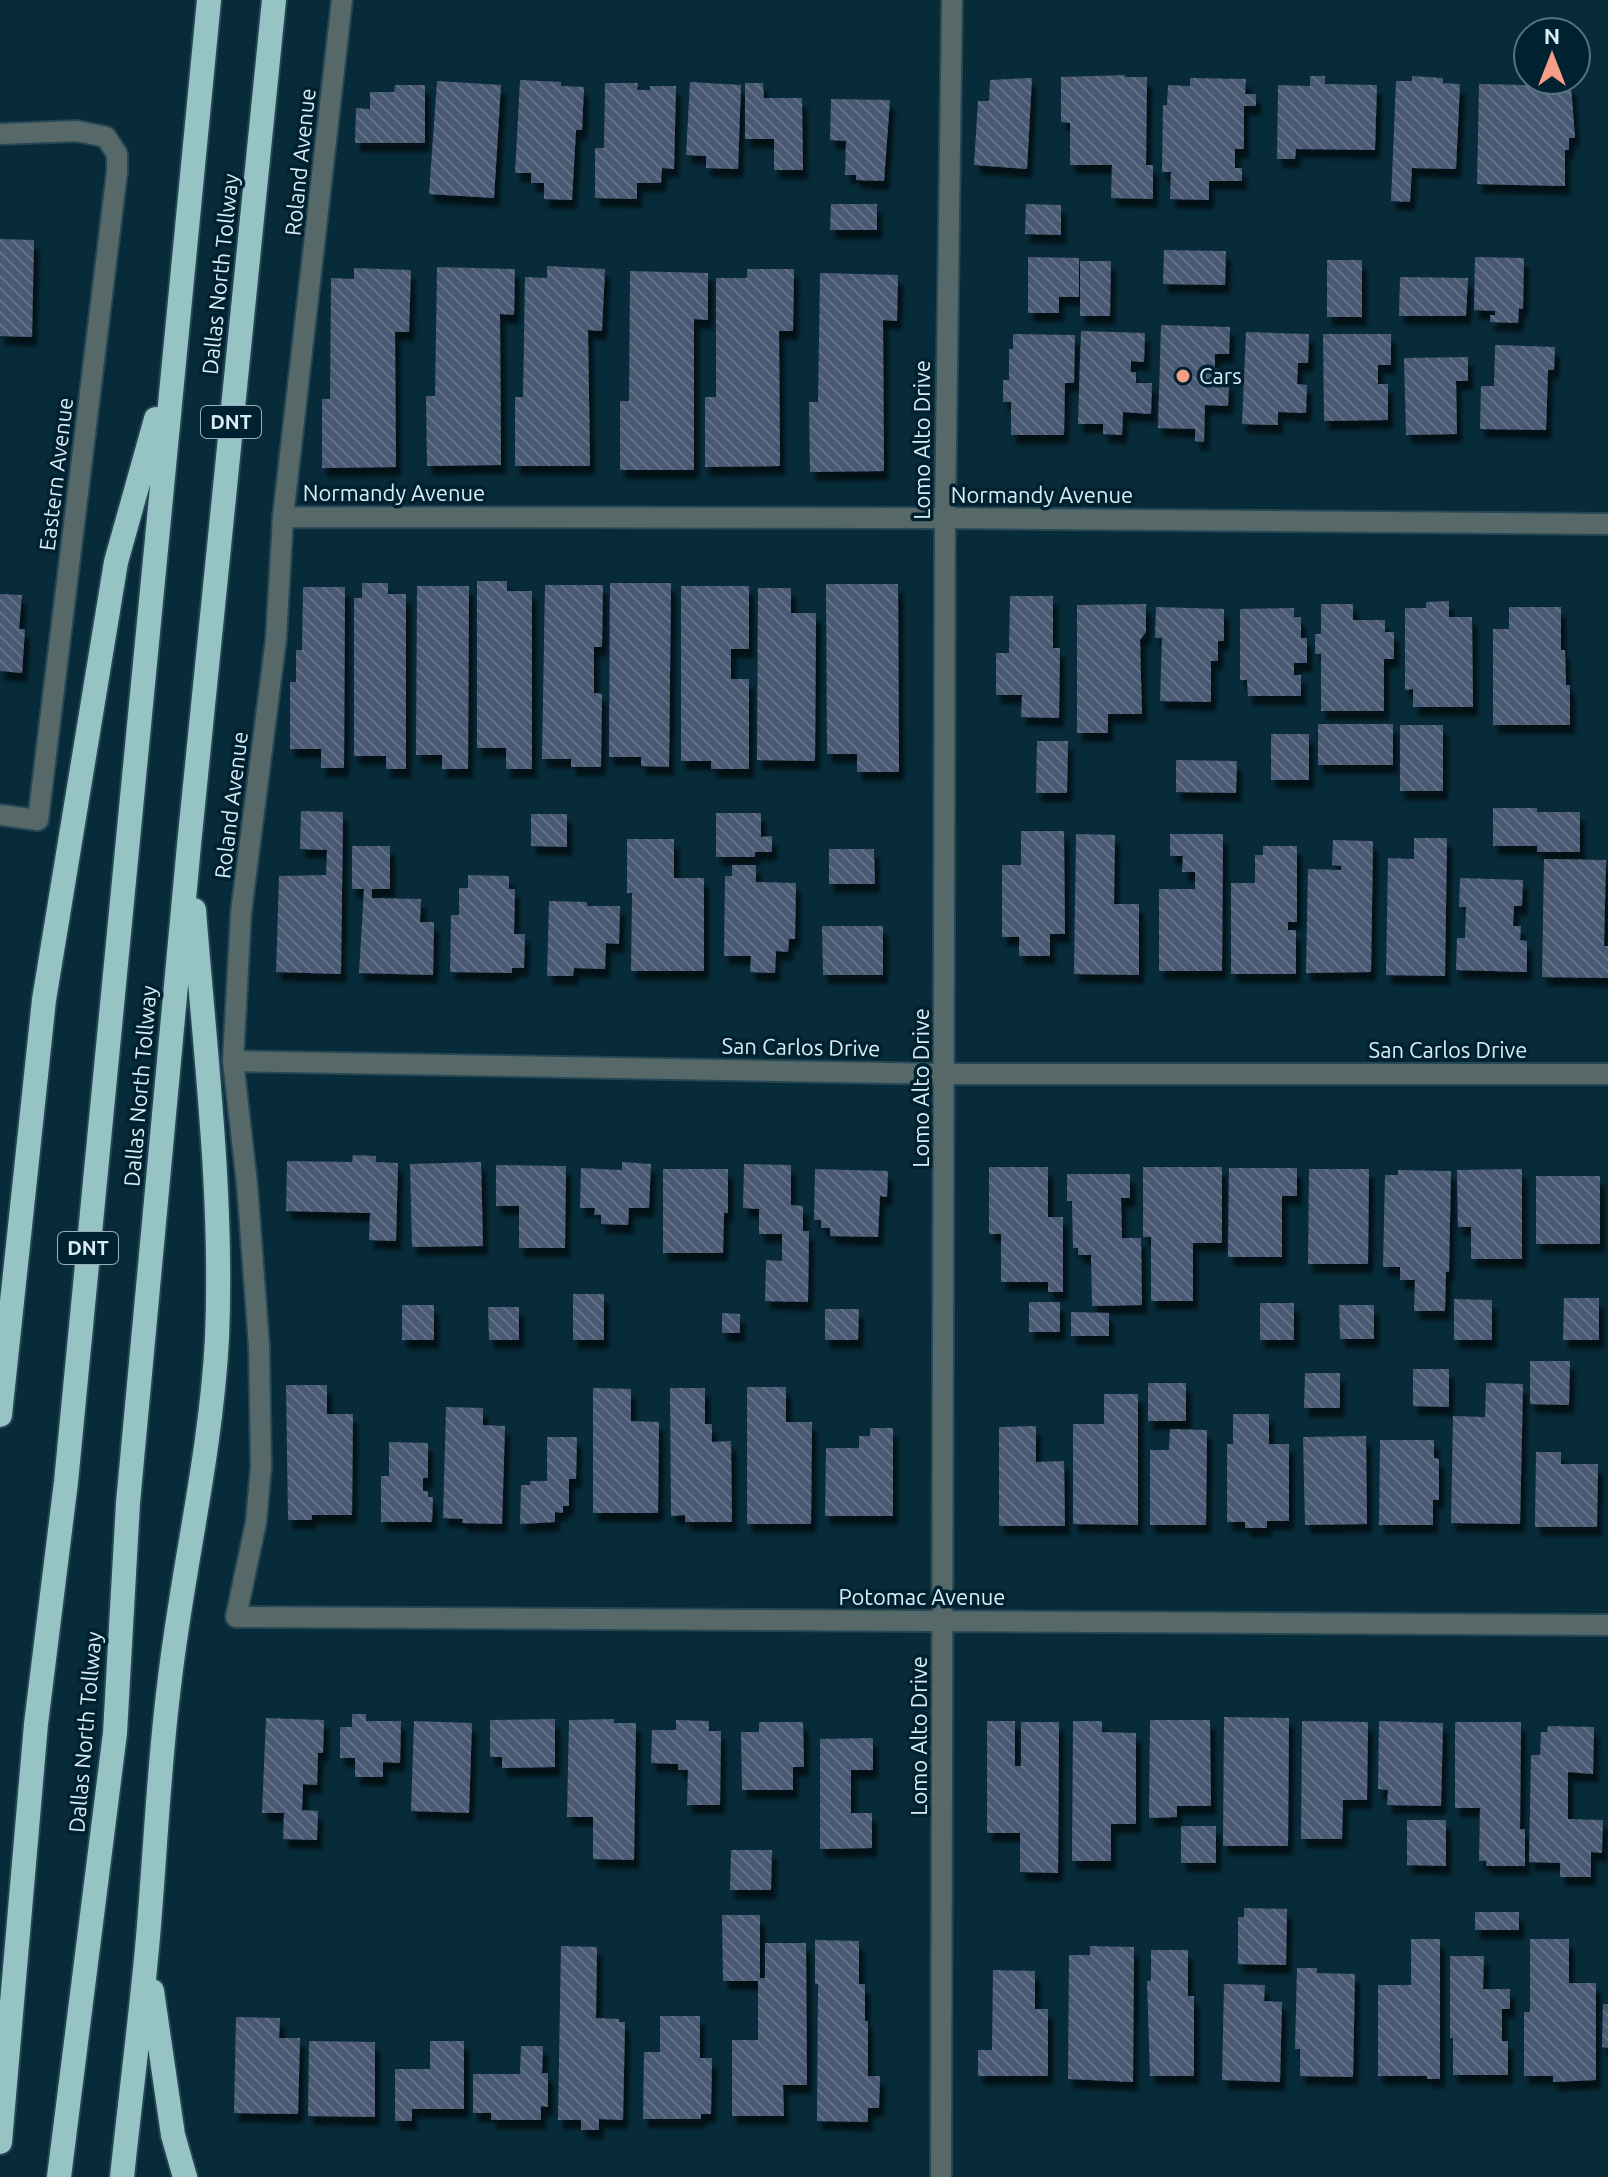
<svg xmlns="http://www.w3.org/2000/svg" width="1608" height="2177" viewBox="0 0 1608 2177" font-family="Ubuntu,sans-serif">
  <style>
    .building { fill: url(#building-back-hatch); filter: url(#shadow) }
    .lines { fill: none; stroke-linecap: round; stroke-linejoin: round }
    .street-casing { stroke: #254654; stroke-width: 24 }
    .highway-casing { stroke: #254654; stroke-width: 28 }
    .street { stroke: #566868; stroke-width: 20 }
    .highway { stroke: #96c3c4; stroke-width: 24 }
    .poi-dot { fill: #f49e89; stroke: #00212f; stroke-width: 3 }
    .labels { text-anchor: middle; stroke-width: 7; stroke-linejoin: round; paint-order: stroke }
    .shield { fill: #00212f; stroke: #99b0bb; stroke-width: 2 }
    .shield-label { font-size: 20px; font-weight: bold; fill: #daedf7 }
    .street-label { font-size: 22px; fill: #daedf7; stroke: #00212f }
    .poi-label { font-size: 22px; fill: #daedf7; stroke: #00212f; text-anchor: start }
  </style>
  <defs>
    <pattern id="building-back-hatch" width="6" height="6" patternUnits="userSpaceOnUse" patternTransform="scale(2)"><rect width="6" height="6" fill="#4a5973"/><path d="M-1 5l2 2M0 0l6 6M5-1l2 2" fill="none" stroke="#647188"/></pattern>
    <filter id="shadow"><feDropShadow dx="5" dy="9" stdDeviation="2" flood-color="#0009"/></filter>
  </defs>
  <rect width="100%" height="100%" fill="#072b39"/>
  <!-- building -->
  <path class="building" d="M1125,75V77H1147L1146,165H1153V199L1111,198L1112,165H1070V123L1061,122V77Z
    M1310,76H1325V84L1377,85L1375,150L1296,149L1295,159H1277L1278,85L1310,86Z
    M1412,76L1443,78V83L1460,84L1456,169L1412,168L1410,202L1391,201L1396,81H1412Z
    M1032,78L1027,169L974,165L978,101H989L990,80Z
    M1190,78L1246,79L1245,94H1256V106H1244V149H1235V168H1242V181H1209V200L1170,199L1171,172H1162L1163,105H1167L1168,85L1190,86Z
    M520,80L561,82V86L584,87L582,130H576L572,200L544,199V183H531V173H515Z
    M437,81L501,85L494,198L429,194Z
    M690,82L741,85L738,169L706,168V156L686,155Z
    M605,83H638L637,90H650V86H676L674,169L662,168L661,183H637V199L595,198V148H604Z
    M745,83H763L764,98H802L803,170H774V139H745Z
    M1479,84L1571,86L1575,138H1569V150H1565V186L1477,184Z
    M395,85H425V143H355L356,108L370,109V92H394Z
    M831,99L890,100L884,181L856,180V175H845L846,141L830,140Z
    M831,204H877V230H830Z
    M1026,204L1061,205V235L1025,234Z
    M0,239L34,240L32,337L0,336Z
    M1164,250L1226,251L1225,285L1163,284Z
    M1028,257L1079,258V297H1059V313H1028Z
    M1475,257L1524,258L1523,309L1519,308L1518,323L1490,322V315H1495V311L1474,310Z
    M1327,260H1362V317H1327Z
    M1080,261H1111L1110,316H1080Z
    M547,266L605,269L602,331L588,330L590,466H515V397H523L525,277L547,278Z
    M437,267L515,269L514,315L500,314L501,465L427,466L426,396H435Z
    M354,268L411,270L409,332H395L396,467L322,468V399H330L331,278L354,279Z
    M747,269H794L793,331H779L780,466L705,467V397H716V278H747Z
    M630,271L708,273V320L694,319V470H620V401H629Z
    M820,273L898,275L897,321L883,320L884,471L810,472L809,402H818Z
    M1400,277L1468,278L1466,316H1399Z
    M1161,325L1230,327L1229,354H1215V368L1220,369V382H1229L1228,406L1205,405L1204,442L1195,441V429L1158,428Z
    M1081,331L1145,333L1144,362L1131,361V372H1136V383H1152L1151,414L1123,412L1122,435L1103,434V424H1078Z
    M1246,332L1309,334L1308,363H1298L1297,384L1307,385L1306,413L1278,412V425L1242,424Z
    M1013,334L1075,335L1074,383H1065L1064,435H1011V402H1003V380H1009V349H1013Z
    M1323,334H1391V365H1378V384H1388V420L1324,421Z
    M1495,345L1555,347L1554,370H1548L1546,430L1480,429L1481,386H1494Z
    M1468,357V381H1456L1457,434L1406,435L1404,358Z
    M477,581H507V591H532V769H506V748H477Z
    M362,583H388V594H406V769H386V756H354V598H362Z
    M610,583H671L669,767L641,766V757H609Z
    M826,584H898L899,772H857V754H827Z
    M545,585H603L602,647H594V693L602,694L601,767H571V759H542Z
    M417,586H469L468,769H442V755H416Z
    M681,586H749V649H731V679H749V769H711V761H681Z
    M303,587H345L344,768H321V749H290V682H296V650H302Z
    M758,588H791V613H816L815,761L757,760Z
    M0,594L22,595L19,629H25L22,673L0,671Z
    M1010,596H1053V648H1060L1059,718L1021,717L1022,695H996V653H1009Z
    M1449,601V617H1472L1473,707H1413V689L1405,690V608H1426V602Z
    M1146,604V632L1140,640L1142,714H1108V733H1077V605Z
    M1321,604H1353V620H1385V632H1394V659H1384V711H1321V654H1315V634H1321Z
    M1156,607L1224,609V641H1218V661H1211V702L1160,701L1162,638H1155Z
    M1509,607H1561V650H1565L1566,685H1570V725H1493V629H1509Z
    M1294,608V617H1301V638H1307V663H1294V675H1301V696H1248L1247,680H1240V609Z
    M1318,724H1393V765H1318Z
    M1400,725H1443V791H1400Z
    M1271,734H1309V780H1271Z
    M1037,741H1068L1067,793H1036Z
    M1176,760L1237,761L1236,793L1176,792Z
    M1493,808H1537V812H1580V852H1537V846H1493Z
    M301,811L343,812L341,974L276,972L279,876L326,875L327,850L300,849Z
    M716,813H761V837L772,836V852H755V857H716Z
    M531,814H567V847L531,846Z
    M1021,831H1064L1065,934H1050V956H1019V937H1002V865H1021Z
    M1076,834L1115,835L1114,904H1139V975L1074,974Z
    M1170,834H1223L1222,971H1159V889H1195V872H1182L1183,856H1170Z
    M1414,838H1447L1445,976L1386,975L1388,858L1414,859Z
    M627,839H674V878H704V971H631L632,893H627Z
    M1333,840L1373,841L1371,972L1306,973L1308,869L1341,870V866L1332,865Z
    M352,846H390V889H372V898L421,899L420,922H434L433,975L359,973L364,889H352Z
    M1263,846H1297V922H1288V930H1296V974H1231V883H1255V855H1263Z
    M829,849H874L875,884H829Z
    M1544,859L1606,860L1604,946H1608V978L1542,977Z
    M732,865H756V882L796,883L795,939H789L788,952L776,951L775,973L750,972L751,956H724L725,876H732Z
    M468,875L509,876V889H515L514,934H525L524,968H512V973L450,972L451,915H459V888H468Z
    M1460,878L1523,880L1522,906H1514L1513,926H1521L1520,940L1527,941V972L1456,970L1457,938H1465L1466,907H1459Z
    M549,901L587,902V906H620L619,944L606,943L605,969L574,968L573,976H547Z
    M822,926H883V975H823Z
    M353,1155L376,1156V1162L398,1163L396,1241L369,1240L370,1213L286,1211L287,1161L352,1162Z
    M481,1162L483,1246L412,1247L410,1164Z
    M622,1162L651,1164L649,1208H629L628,1225L601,1224V1215H594L595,1208H580L581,1168L622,1170Z
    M744,1164L791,1165V1205L803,1206V1231H809L808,1302L765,1301L766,1260L782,1261V1234H759V1209L743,1208Z
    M496,1165L566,1166L565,1248H519V1206H496Z
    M989,1167H1048V1217H1063V1292H1048V1282H1001V1234H989Z
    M1143,1167H1222V1243H1193V1301H1151V1237H1143Z
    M1229,1168H1297V1196H1282V1257H1228Z
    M663,1169H728V1213H724L723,1253H663Z
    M815,1169L888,1171L887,1197L880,1196L878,1237L830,1236V1228H821V1220H814Z
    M1309,1169H1369L1368,1264H1308Z
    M1522,1169V1259H1471V1227H1458L1457,1170Z
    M1398,1170L1451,1171L1449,1272H1446L1445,1311H1414L1415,1280H1400V1267H1383L1385,1175H1398Z
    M1067,1174H1130V1198H1121L1122,1238H1141L1142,1305L1092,1306L1091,1255H1078V1248H1073L1072,1201H1067Z
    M1536,1176H1600V1244H1536Z
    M573,1294H604V1340H573Z
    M1564,1298H1599V1340H1563Z
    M1454,1299L1492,1300V1340H1454Z
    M1029,1302H1060V1332H1029Z
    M1260,1303H1294V1340H1260Z
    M402,1305H434V1340H402Z
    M1339,1305H1374V1339H1340Z
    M488,1307H519V1340H489Z
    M825,1309H859L858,1340H825Z
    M1071,1312L1109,1313V1336H1071Z
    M722,1313L740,1314V1333H722Z
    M1530,1361H1570L1569,1405L1530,1404Z
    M1413,1369H1449V1407L1413,1406Z
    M1305,1373H1340V1408H1304Z
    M1148,1383H1186V1421H1148Z
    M1486,1383L1523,1384L1520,1524L1451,1523L1453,1416L1485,1417Z
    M286,1385H327V1414H353L352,1515H312V1520H288Z
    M747,1387H786V1422H812L811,1524H747Z
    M593,1388L631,1389V1421L659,1422L658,1513H593Z
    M670,1388H705V1424H712V1442L731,1441L732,1522H685V1515L671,1516Z
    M1104,1394H1138V1525L1073,1524V1424H1104Z
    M446,1407L483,1408V1425L505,1426L502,1524L462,1523L463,1519L443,1518Z
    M1233,1414H1269V1444H1289V1521H1267V1528H1245V1522H1227V1444H1233Z
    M1036,1426V1462L1064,1461L1065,1526H999V1427Z
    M870,1428H893V1516H825L826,1448H859V1436H870Z
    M1170,1429L1207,1430L1206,1525H1150V1450H1169Z
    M1366,1436L1367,1524L1305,1525L1303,1437Z
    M547,1437H577L576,1479H569V1506H563V1513L555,1512V1522L520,1524L521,1485H530V1481H547Z
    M1380,1440H1434V1458L1439,1459V1500H1433V1525H1379Z
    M389,1442L428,1443V1478H423V1491H428V1497H433L432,1522H381V1476H389Z
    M1536,1452H1561V1464H1598L1597,1527H1535Z
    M352,1714H366V1721H401L400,1763L383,1762V1777H355V1758H340V1727H352Z
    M1224,1717L1289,1718L1288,1846H1223Z
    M266,1718L324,1720L323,1753H318L317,1785L303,1784L302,1810L318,1811L317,1840L283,1839L284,1813H262Z
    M555,1719V1767L502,1768V1757H490V1720Z
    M614,1719V1723H636L634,1860L593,1859V1817H567L569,1720Z
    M676,1720L709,1721V1731H721L720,1805H687L688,1770H678V1764L651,1763L652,1730H676Z
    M1150,1720H1210L1211,1806H1177V1817L1149,1818Z
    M414,1721L472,1723L469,1813L411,1811Z
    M987,1721H1015V1766H1021V1722H1059L1058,1873L1020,1872V1833H987Z
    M1073,1721H1102V1732L1136,1733V1824H1111V1861H1072Z
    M1302,1721L1368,1722L1367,1800H1343L1342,1839H1301Z
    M1379,1721L1443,1723L1441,1806L1387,1805L1388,1790L1378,1789Z
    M759,1722H803L804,1767H793V1790H742L741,1732H759Z
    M1455,1722H1521L1520,1829H1525V1866H1486V1861H1479L1480,1808H1455Z
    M1548,1726L1594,1727L1593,1774L1568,1772V1819L1603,1820L1602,1853L1591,1852V1877H1560V1863L1529,1862L1531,1755H1540L1541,1732H1547Z
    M873,1738V1770H851V1813H872V1848L820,1849V1739Z
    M1407,1820H1446V1866L1407,1865Z
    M1181,1826H1216V1863H1181Z
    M731,1850H772L771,1890H730Z
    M1244,1908L1287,1909L1286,1965L1238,1964V1917H1244Z
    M1475,1912H1519V1930H1475Z
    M722,1915H760V1978H765V1943H806L807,2085H783L784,2116H732V2040H758V1981H723Z
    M1411,1939H1440V2079H1427V2076H1378V1985H1411Z
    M1530,1939H1569V1983H1596V2080L1553,2082V2076H1524V2012H1530Z
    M815,1940L859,1941V1984H865V2021H868V2076H880L879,2108H868V2122L817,2121L818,1984H815Z
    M561,1946L597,1947L596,2018L619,2019V2022H625L623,2120L599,2119V2130H581V2120H558Z
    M1090,1946L1134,1947L1133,2082L1068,2079L1069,1955H1090Z
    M1151,1950H1188V1996H1194V2076H1150L1147,1981H1151Z
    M1450,1956H1484L1483,1989H1510V2009H1502V2041H1508V2075H1453V2038H1450Z
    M1297,1968H1317V1973L1355,1974L1353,2077L1300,2076V2049H1295Z
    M993,1970L1035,1971V2009H1048V2076H978V2050H992Z
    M1224,1984L1265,1985L1264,2001L1282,2002L1280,2082L1222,2080Z
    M1603,2004H1608V2048L1602,2047Z
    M660,2016H700V2058H712L711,2114H701V2119H643L644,2052H660Z
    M236,2017L280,2018L279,2038H300L298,2114L234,2113Z
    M309,2041L375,2042V2117L308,2116Z
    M430,2041H464V2109H412V2121H395V2069H430Z
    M521,2046H543L542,2073H548V2107L541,2106V2120H491V2113H473V2074H520Z"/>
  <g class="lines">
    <defs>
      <path id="street" d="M342,0L283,517L276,639L241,913L233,1061L247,1184L259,1345L261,1467L256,1522L236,1617L1608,1625
        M0,134L77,131L106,137L117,154V172L38,820L0,815
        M283,517L945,518L1608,524
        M233,1061L945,1074H1608
        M941,2177L945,518L952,0"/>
      <path id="highway" d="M0,1415L44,1000L116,562L156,419
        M152,1991L173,2135L185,2177
        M0,2142L36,1724L66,1482L209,0
        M59,2177L115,1733L128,1503L189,845L274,0
        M122,2177C130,2101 140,2024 147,1948C155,1861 158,1773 169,1686C182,1570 211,1456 217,1338C223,1195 205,1052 194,910"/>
    </defs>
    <!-- street casing -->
    <use href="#street" class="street-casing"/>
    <!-- highway casing -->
    <use href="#highway" class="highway-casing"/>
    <!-- street -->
    <use href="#street" class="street"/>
    <!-- highway -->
    <use href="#highway" class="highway"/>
  </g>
  <!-- markers -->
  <circle class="poi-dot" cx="1183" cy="376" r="8"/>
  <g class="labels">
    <!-- shield labels -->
    <g class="shield">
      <rect x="201" y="406" width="60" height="32" rx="6"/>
      <rect x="58" y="1232" width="60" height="32" rx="6"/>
    </g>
    <g class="shield-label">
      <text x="231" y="429">DNT</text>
      <text x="88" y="1255">DNT</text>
    </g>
    <!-- street labels -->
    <g class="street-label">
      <text transform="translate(300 162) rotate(-84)" y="8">Roland Avenue</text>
      <text transform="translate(220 274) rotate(-84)" y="8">Dallas North Tollway</text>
      <text transform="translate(922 440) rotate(-90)" y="8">Lomo Alto Drive</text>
      <text transform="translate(56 474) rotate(-83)" y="8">Eastern Avenue</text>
      <text x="394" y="501">Normandy Avenue</text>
      <text x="1042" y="503">Normandy Avenue</text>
      <text transform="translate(231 805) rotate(-83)" y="8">Roland Avenue</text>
      <text transform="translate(801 1047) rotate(1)" y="8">San Carlos Drive</text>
      <text x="1448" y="1058">San Carlos Drive</text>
      <text transform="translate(140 1086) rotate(-85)" y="8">Dallas North Tollway</text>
      <text transform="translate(921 1088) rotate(-90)" y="8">Lomo Alto Drive</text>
      <text x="922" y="1605">Potomac Avenue</text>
      <text transform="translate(85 1732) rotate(-85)" y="8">Dallas North Tollway</text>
      <text transform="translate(919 1736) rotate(-90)" y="8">Lomo Alto Drive</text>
    </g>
    <!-- poi labels -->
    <g class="poi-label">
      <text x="1199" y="384">Cars</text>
    </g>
  </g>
  <!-- north arrow -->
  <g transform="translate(1552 56)"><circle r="38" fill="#00212f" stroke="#57737f" stroke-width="2"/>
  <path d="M0-6L14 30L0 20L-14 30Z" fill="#f49e89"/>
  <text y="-12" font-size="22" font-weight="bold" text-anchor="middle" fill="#daedf7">N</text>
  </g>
</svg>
